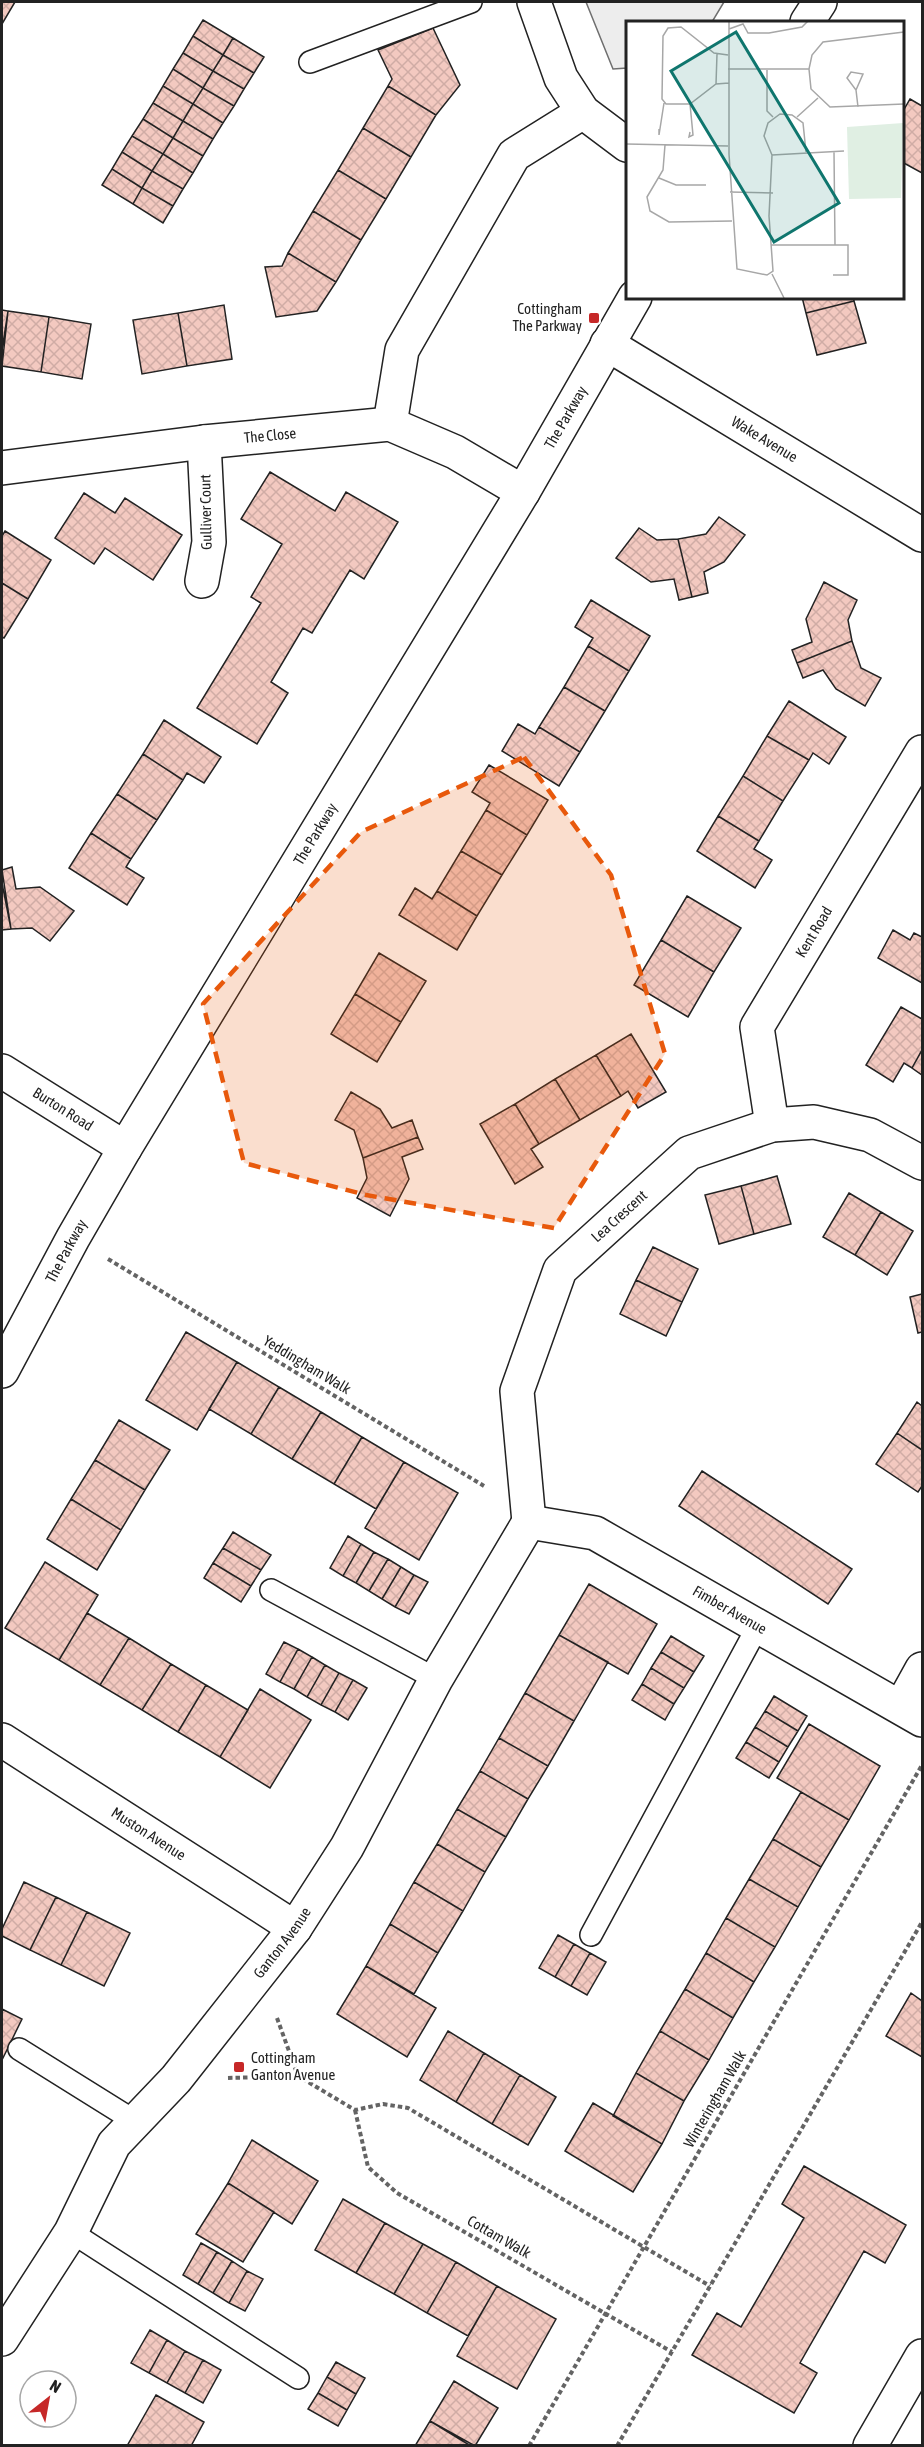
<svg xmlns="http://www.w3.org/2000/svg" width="924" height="2447" viewBox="0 0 924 2447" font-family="'Asap Condensed',sans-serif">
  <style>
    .parking { fill: #ededed; stroke: #6f6f6f; stroke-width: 1.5 }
    .building { fill: url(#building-cross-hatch); stroke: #222; stroke-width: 1.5 }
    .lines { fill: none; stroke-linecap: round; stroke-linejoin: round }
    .service-casing { stroke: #222; stroke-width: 24 }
    .minor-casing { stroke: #222; stroke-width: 36 }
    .path { stroke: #646464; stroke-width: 4; stroke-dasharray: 4.5 3; stroke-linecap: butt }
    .service { stroke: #fff; stroke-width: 21 }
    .minor { stroke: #fff; stroke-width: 33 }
    .marked { fill: #e8590c; fill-opacity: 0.2; stroke: #e8590c; stroke-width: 4.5; stroke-dasharray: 12 8; stroke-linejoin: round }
    .poi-dot { fill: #c62828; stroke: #fff; stroke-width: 2 }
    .labels { text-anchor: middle; stroke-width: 4.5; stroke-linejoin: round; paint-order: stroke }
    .poi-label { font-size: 15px; fill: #222; stroke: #fff; text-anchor: end }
    .street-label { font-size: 15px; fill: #222; stroke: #fff }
    .inset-road { fill: none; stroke: #a7a7a7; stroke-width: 1.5 }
    .view { fill: #0f766e; fill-opacity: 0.15; stroke: #0f766e; stroke-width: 3 }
    .inset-edge { fill: none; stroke: #222; stroke-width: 3 }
  </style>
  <defs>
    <pattern id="building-cross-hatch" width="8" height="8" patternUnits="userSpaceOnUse" patternTransform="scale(1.5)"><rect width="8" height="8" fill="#f3c9c0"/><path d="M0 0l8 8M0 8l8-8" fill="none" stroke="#d0aca5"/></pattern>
  </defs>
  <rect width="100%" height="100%" fill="#fff"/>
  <!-- parking -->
  <path class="parking" d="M586,2H724L712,22H627V68L613,69Z"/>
  <!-- building -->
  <path class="building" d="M2,2H15L2,24Z
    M203,20L233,38L223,55L193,36Z
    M433,28L460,85L436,115L388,86L392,79L378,50Z
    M193,36L223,55L213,71L183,53Z
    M233,38L264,57L254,73L223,55Z
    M183,53L213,71L203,88L173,69Z
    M223,55L254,73L244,89L213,71Z
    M173,69L203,88L193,104L163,86Z
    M213,71L244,89L234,106L203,88Z
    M163,86L193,104L183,121L153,103Z
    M388,86L436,115L411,157L363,128Z
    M203,88L234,106L223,123L193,104Z
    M910,99L922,106V173L902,162V113Z
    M153,103L183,121L173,138L143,119Z
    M193,104L223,123L213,139L183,121Z
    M143,119L173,138L163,154L132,136Z
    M183,121L213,139L203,156L173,138Z
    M363,128L411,157L386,199L338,170Z
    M132,136L163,154L152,171L122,152Z
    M173,138L203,156L193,173L163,154Z
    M122,152L152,171L142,188L112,169Z
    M163,154L193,173L183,189L152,171Z
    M112,169L142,188L133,204L102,185Z
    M338,170L386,199L361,240L313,211Z
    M152,171L183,189L173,206L142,188Z
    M142,188L173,206L163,223L133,204Z
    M313,211L361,240L336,282L288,253Z
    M288,253L336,282L317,311L276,317L265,267L282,266Z
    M802,297H853L854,301L806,313Z
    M854,301L866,343L817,355L806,313Z
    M224,305L232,359L187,366L178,313Z
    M2,310L8,311L2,350Z
    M8,311L49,317L41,372L2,366Z
    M178,313L187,366L142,374L133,320Z
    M49,317L91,324L82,379L41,372Z
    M270,472L335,511L346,492L398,522L364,579L350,570L312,633L303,628L271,682L288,693L257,744L197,708L261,603L251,597L282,544L241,519Z
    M84,493L115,513L125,498L182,535L153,580L105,548L94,564L55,538Z
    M719,517L745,535L724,562L704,572L708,593L692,597L678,539L706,534Z
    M639,528L657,540L678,539L692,597L679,600L674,579L651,582L616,558Z
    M5,531L51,560L28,599L2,583V536Z
    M824,582L857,600L848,620L852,641L797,663L792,650L812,642L806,619Z
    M2,583L28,599L4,638L2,637Z
    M591,600L650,636L629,671L588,646L593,638L575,627Z
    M852,641L861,668L881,678L865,706L836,689L823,670L803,678L797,663Z
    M588,646L629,671L605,711L564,687Z
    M564,687L605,711L580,752L539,727Z
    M789,701L846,737L829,764L813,753L809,760L767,736Z
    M164,720L221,757L204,783L187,773L183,780L143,754Z
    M518,724L535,734L539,727L580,752L559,786L502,751Z
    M767,736L809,760L783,801L743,776Z
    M143,754L183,780L157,820L117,794Z
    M489,765L548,800L527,835L486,810L490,803L472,792Z
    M743,776L783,801L759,841L718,816Z
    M117,794L157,820L131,859L91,833Z
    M486,810L527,835L502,875L461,851Z
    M718,816L759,841L754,849L772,860L755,888L697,851Z
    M91,833L131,859L126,867L144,878L127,905L69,868Z
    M461,851L502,875L477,916L437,891Z
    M12,867L16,889L40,887L74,911L50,941L32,928L11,929L2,870Z
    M2,883L11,929L2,930Z
    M415,888L432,899L437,891L477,916L457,950L399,915Z
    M687,896L741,928L714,972L661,940Z
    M893,930L910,940L914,933L922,937V983L878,958Z
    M661,940L714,972L688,1017L634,985Z
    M379,953L426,981L401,1022L355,994Z
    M355,994L401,1022L377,1062L331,1034Z
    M901,1007L922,1019V1050L912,1068L904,1063L893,1082L866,1065Z
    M631,1034L666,1092L638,1108L628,1091L621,1096L596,1055Z
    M922,1050V1075L912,1068Z
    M596,1055L621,1096L580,1120L555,1079Z
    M555,1079L580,1120L539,1144L515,1104Z
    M351,1092L380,1109L392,1128L412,1120L418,1137L363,1158L354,1130L335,1120Z
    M515,1104L539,1144L531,1149L543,1167L515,1184L480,1124Z
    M418,1137L423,1149L402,1157L409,1179L390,1216L357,1198L367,1178L363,1158Z
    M777,1176L791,1224L754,1234L741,1186Z
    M741,1186L754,1234L719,1244L705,1195Z
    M849,1193L881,1212L855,1255L823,1237Z
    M881,1212L913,1231L887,1275L855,1255Z
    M653,1247L698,1269L682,1302L636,1280Z
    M636,1280L682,1302L666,1336L620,1314Z
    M922,1294V1332L918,1333L910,1297Z
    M186,1332L237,1362L197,1430L146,1400Z
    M237,1362L279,1387L251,1434L209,1409Z
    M279,1387L321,1412L292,1459L251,1434Z
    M917,1402L922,1406V1450L897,1433Z
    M321,1412L362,1437L334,1484L292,1459Z
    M119,1420L170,1450L145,1490L95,1460Z
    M897,1433L922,1450V1486L918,1492L876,1464Z
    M362,1437L404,1462L376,1509L334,1484Z
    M95,1460L145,1490L121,1530L71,1499Z
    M404,1462L458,1493L419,1560L365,1528Z
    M702,1471L852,1569L828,1604L679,1506Z
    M71,1499L121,1530L97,1570L47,1539Z
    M233,1532L271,1555L261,1570L223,1548Z
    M348,1536L361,1544L343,1576L330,1568Z
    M361,1544L374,1552L356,1583L343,1576Z
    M223,1548L261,1570L251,1586L213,1563Z
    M374,1552L388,1559L369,1591L356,1583Z
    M388,1559L401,1567L382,1599L369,1591Z
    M45,1562L98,1595L59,1660L5,1628Z
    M213,1563L251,1586L241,1602L204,1578Z
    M401,1567L414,1575L395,1607L382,1599Z
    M414,1575L428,1582L409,1614L395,1607Z
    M589,1584L657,1624L628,1674L559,1635Z
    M87,1613L129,1638L100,1685L59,1660Z
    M559,1635L608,1662L574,1721L525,1693Z
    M671,1636L704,1656L694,1672L661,1652Z
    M129,1638L171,1664L142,1710L100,1685Z
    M284,1642L298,1649L280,1682L266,1674Z
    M298,1649L312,1657L294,1689L280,1682Z
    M661,1652L694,1672L684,1688L651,1668Z
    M312,1657L325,1665L307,1697L294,1689Z
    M171,1664L206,1685L178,1732L142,1710Z
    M325,1665L339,1673L321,1705L307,1697Z
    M651,1668L684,1688L674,1704L642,1684Z
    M339,1673L353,1680L335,1712L321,1705Z
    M353,1680L367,1688L348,1720L335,1712Z
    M642,1684L674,1704L665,1720L632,1700Z
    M206,1685L248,1710L220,1757L178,1732Z
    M260,1689L311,1720L270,1788L220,1757Z
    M525,1693L574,1721L548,1766L499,1738Z
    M774,1696L807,1716L798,1731L765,1711Z
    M765,1711L798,1731L788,1747L755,1727Z
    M809,1724L880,1766L849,1820L777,1778Z
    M755,1727L788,1747L779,1762L746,1742Z
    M499,1738L548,1766L528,1799L480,1771Z
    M746,1742L779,1762L769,1778L736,1758Z
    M480,1771L528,1799L506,1837L457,1809Z
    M801,1792L849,1820L821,1867L773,1839Z
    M457,1809L506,1837L485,1872L437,1844Z
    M773,1839L821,1867L798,1907L749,1879Z
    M437,1844L485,1872L463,1911L414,1882Z
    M749,1879L798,1907L775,1947L726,1918Z
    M24,1882L56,1897L30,1950L2,1936V1929Z
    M414,1882L463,1911L438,1953L390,1924Z
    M56,1897L87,1912L61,1965L30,1950Z
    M87,1912L130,1933L104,1986L61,1965Z
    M726,1918L775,1947L754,1982L706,1953Z
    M390,1924L438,1953L414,1994L366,1966Z
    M558,1935L574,1944L555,1977L539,1968Z
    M574,1944L590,1953L571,1986L555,1977Z
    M590,1953L606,1962L587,1995L571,1986Z
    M706,1953L754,1982L733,2018L685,1989Z
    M366,1966L436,2008L407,2057L337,2014Z
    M685,1989L733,2018L709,2060L660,2031Z
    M911,1993L922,2001V2057L886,2036Z
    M2,2009L22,2019L2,2060Z
    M448,2031L484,2053L456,2102L420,2080Z
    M660,2031L709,2060L684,2101L636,2073Z
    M484,2053L520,2075L492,2124L456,2102Z
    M636,2073L684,2101L662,2144L613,2116Z
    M520,2075L556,2097L528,2145L492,2124Z
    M593,2103L662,2144L633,2192L565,2151Z
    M252,2140L318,2181L292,2224L228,2183Z
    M804,2166L906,2225L885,2263L864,2251L800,2363L817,2373L794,2413L692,2355L717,2313L741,2327L804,2218L782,2204Z
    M228,2183L274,2212L243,2262L196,2234Z
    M343,2199L385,2223L356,2273L315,2250Z
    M385,2223L423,2244L394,2294L356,2273Z
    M201,2243L217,2252L198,2284L183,2275Z
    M423,2244L456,2262L427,2313L394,2294Z
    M217,2252L232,2261L213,2293L198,2284Z
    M232,2261L247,2271L229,2303L213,2293Z
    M456,2262L497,2286L468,2336L427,2313Z
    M247,2271L263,2279L245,2311L229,2303Z
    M497,2286L556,2319L517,2389L457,2356Z
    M150,2330L167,2340L149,2373L131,2363Z
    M167,2340L185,2351L167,2383L149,2373Z
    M185,2351L203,2360L185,2393L167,2383Z
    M203,2360L221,2370L203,2403L185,2393Z
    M336,2362L365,2378L356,2394L327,2377Z
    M327,2377L356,2394L347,2410L318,2393Z
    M454,2381L498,2408L475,2446L430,2421Z
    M318,2393L347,2410L338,2426L308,2409Z
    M156,2395L204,2422L191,2446H127Z
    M430,2421L471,2446H415Z"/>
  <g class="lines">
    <defs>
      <path id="service" d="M310,62L471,2
        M271,1590L436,1679
        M591,1935L758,1626
        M19,2049L136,2122
        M71,2232L298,2378"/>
      <g id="minor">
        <path d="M534,2L561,78L583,112L627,145"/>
        <path d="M807,22L820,2"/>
        <path id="s1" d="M607,344L922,535"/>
        <path d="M390,424L402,350L514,155L583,112"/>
        <path id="s2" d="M2,468L204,442L390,424L455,452L523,492"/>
        <path d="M202,581L209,542L204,442"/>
        <path id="s3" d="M2,1071L125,1148"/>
        <path id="s4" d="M772,1125L757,1027L922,752"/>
        <path id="s5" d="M2,1371L73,1238L125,1148L523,492L635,297"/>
        <path id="s6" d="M529,1522L517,1391L560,1270L689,1153L772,1125L814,1122L870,1135L922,1163"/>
        <path id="s7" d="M529,1522L595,1533L922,1720"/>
        <path d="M901,1707L922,1669"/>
        <path id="s8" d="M2,1740L295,1928"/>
        <path id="s9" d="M2,2339L71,2232L114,2144L176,2079L295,1928L347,1847L436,1679L529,1522"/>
        <path d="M870,2446L922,2356"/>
      </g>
    </defs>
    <!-- service casing -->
    <use href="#service" class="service-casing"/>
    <!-- minor casing -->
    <use href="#minor" class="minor-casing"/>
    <!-- path -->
    <path class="path" d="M108,1259L484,1486
      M277,2018L298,2076
      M228,2078L298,2076L355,2110L383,2104L408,2108L710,2286
      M355,2110L368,2167L397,2193L672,2352
      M529,2446L922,1765
      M617,2446L922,1922"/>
    <!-- service -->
    <use href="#service" class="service"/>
    <!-- minor -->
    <use href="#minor" class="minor"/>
  </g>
  <!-- marked area -->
  <path class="marked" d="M524,757L611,875L665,1054L554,1228L366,1195L244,1163L203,1004L361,832Z"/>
  <!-- markers -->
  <g class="poi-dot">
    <rect x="588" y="312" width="12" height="12" rx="3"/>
    <rect x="233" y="2061" width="12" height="12" rx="3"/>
  </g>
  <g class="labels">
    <!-- poi labels -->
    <g class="poi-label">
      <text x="582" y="314">Cottingham<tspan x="582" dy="17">The Parkway</tspan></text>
      <text x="251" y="2063" text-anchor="start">Cottingham<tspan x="251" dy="17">Ganton Avenue</tspan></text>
    </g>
    <!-- street labels -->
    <g class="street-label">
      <text dy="5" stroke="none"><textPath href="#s5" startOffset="1108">The Parkway</textPath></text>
      <text dy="5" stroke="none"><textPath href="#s2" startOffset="270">The Close</textPath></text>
      <text dy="5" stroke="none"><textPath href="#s1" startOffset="184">Wake Avenue</textPath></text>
      <text transform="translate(206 512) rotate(-91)" y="5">Gulliver Court</text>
      <text dy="5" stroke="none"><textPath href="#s5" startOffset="622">The Parkway</textPath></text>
      <text dy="5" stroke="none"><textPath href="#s4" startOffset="210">Kent Road</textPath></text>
      <text dy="5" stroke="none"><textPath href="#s3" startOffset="72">Burton Road</textPath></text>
      <text dy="5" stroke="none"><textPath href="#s6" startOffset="340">Lea Crescent</textPath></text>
      <text dy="5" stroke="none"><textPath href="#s5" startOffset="136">The Parkway</textPath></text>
      <text transform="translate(307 1365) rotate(31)" y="5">Yeddingham Walk</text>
      <text dy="5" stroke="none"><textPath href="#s7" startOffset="222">Fimber Avenue</textPath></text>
      <text dy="5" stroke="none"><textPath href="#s8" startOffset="174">Muston Avenue</textPath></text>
      <text dy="5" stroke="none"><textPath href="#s9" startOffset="488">Ganton Avenue</textPath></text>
      <text transform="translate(715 2099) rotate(-60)" y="5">Winteringham Walk</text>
      <text transform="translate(499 2237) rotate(30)" y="5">Cottam Walk</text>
    </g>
  </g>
  <!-- overview -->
  <g transform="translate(626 21)">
    <rect width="278" height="278" fill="#fff"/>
    <path d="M277,102L275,177L223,178L221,106Z" fill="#e0efe3"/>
    <path class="inset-road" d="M103,0V133L111,248L141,254L147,250L143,195L146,134M103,8L117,3L122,12H143L176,6L182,0M278,11L197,21L186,34L183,48L185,68L204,86L278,83M102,34L88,32L55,6L42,7L37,15L36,78L40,83H64L90,63L103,62M102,48H183M141,49V90L147,96M90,63L91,33M230,69L237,53L225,51L221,57L230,69L232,86M64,83L67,114L63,116L64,111M171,96L192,77M33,108V114L38,82M0,123L102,125M39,124L37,149L21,176L24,190L43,201L106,200M208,131L209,224M146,134L138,115L142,102L154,93L166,94L177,102L180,131M146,134L218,130M33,157L50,164H80M104,171L147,172M145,224H222V254H207M146,253L158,277"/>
    <path class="view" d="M110,11L213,182L148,221L45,50Z"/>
    <rect width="278" height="278" class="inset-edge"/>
  </g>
  <!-- border -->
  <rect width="924" height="2447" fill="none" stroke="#222222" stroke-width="6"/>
  <!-- north arrow -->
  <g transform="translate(48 2399) rotate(31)"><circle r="28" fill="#ffffff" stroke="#a7a7a7" stroke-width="1.5"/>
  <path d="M0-4.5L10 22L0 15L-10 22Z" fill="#c62828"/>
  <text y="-9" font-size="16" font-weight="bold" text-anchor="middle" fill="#222222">N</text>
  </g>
</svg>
